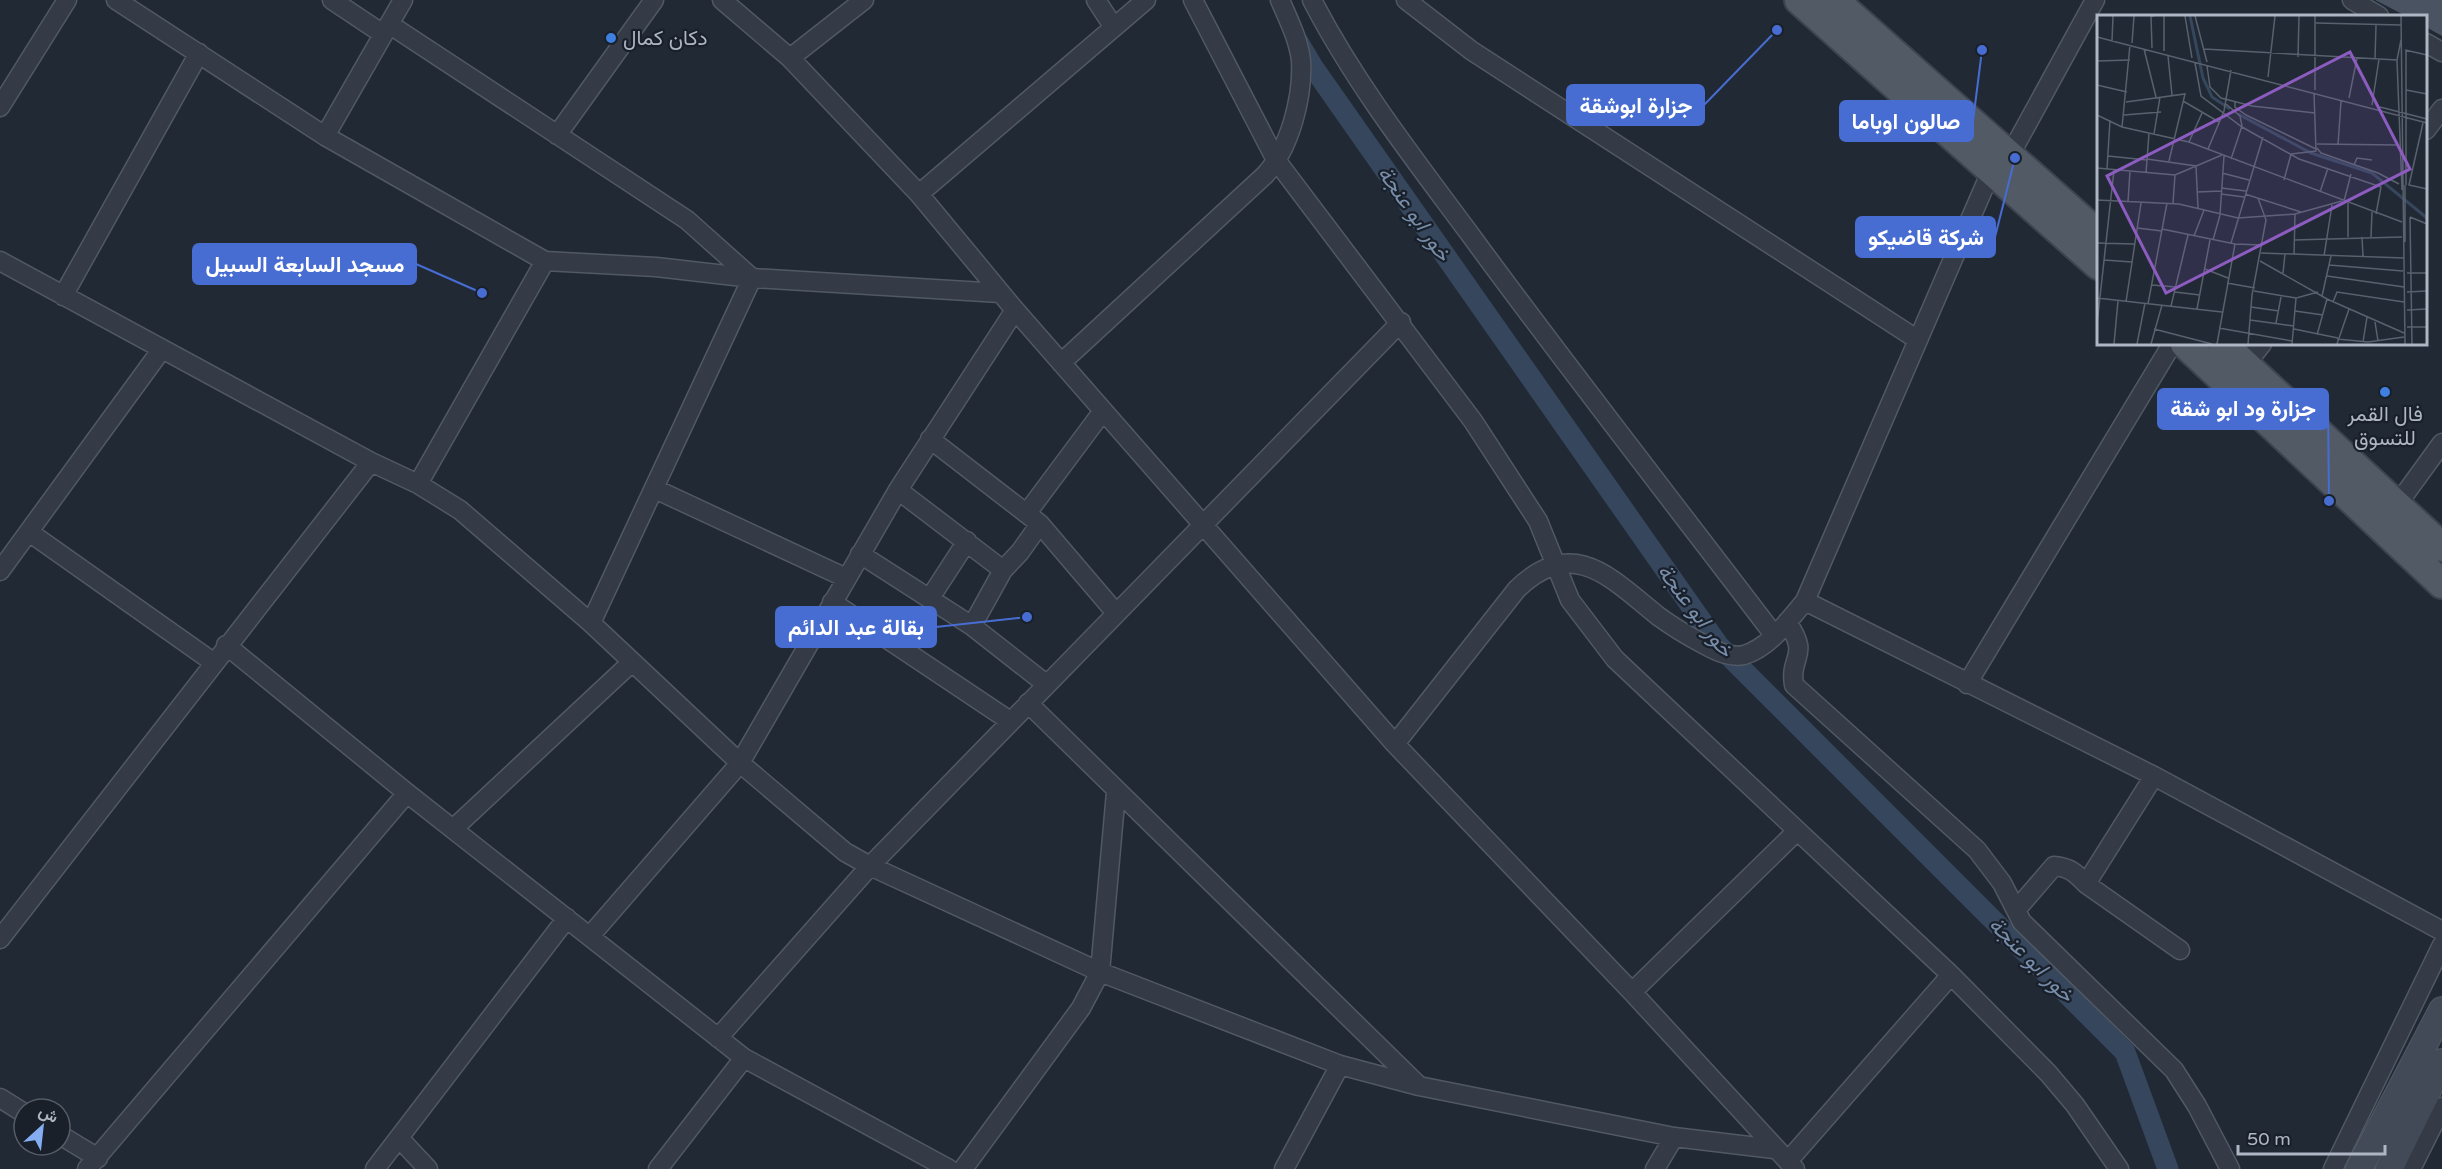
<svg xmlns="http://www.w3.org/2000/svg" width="2442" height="1169" viewBox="0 0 2442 1169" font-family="'Varela Round',Vazirmatn,sans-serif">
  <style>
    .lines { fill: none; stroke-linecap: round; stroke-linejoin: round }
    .canal { stroke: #36475d; stroke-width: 21 }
    .building { fill: #495361 }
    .minor-casing { stroke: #515964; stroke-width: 21 }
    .secondary-casing { stroke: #515964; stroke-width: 28 }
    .primary-casing { stroke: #3d444f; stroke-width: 32 }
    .minor { stroke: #343b46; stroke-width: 18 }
    .secondary { stroke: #424a58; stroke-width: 26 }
    .primary { stroke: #525a66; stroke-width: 28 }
    .shop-dot { fill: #3f7fe0; stroke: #19202a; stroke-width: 2 }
    .labels { text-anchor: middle; stroke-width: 4.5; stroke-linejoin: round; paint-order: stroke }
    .poi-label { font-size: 21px; fill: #aeb6c3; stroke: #19202a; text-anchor: start }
    .water-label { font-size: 22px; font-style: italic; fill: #778daa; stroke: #19202a }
    .inset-river { fill: none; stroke: #36475d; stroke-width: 3 }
    .inset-road { fill: none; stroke: #59616e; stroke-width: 1.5 }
    .view { fill: #8d5cc0; fill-opacity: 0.15; stroke: #8d5cc0; stroke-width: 3 }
    .inset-edge { fill: none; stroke: #aeb6c3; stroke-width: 3 }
    .leader { fill: none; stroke: #486dd2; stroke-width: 2 }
    .callout-dot { fill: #486dd2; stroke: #19202a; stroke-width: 2 }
    .callout { fill: #486dd2; stroke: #486dd2; stroke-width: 2 }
    .callout-label { font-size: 22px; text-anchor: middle; font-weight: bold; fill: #fff }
  </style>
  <rect width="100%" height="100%" fill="#212935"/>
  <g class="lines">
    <!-- canal -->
    <path class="canal" d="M1297,40L1313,67L1719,646L2125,1052L2168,1169"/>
  </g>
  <!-- building -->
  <path class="building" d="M2375,0H2442V36L2426,27V16H2406Z"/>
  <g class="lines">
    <defs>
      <path id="minor" d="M116,0L325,136L545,261L656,267L752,278L1000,293
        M332,0L383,34
        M722,0L790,58L919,194L1015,310L1395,744L1632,992L1795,1169
        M1096,0L1113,26
        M1193,0L1276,160L1473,421L1538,521L1570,600L1615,659L1951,975L2048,1073L2075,1105L2119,1169
        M1312,0C1356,85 1415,160 1472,237C1570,371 1673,502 1774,635
        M1406,0L1472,51L1918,340
        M2352,0L2379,16
        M389,24L687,220L752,278L591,623
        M2426,43L2442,52
        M790,58L864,0
        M0,107L67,0
        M2426,130L2442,109
        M557,135L654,0
        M325,136L403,0
        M2010,155L2095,0
        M919,194L1146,0
        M0,261L371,462L418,484L460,510L591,623L740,763L845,852L870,866L1100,972L1340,1065L1419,1086L1674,1137L1774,1149
        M63,296L199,53
        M1061,363L1265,175C1290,148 1303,97 1301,61C1299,40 1288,19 1280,0
        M2246,364L2262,344
        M930,439L1040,524L1116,613
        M418,484L545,261
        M655,489L846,578
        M898,490L1003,570
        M2397,505L2442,443
        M1027,513L1103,411
        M29,532L213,662
        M860,554L972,626L1046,684
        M0,571L162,349
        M930,598L967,541
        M1805,601L2154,776L2442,931
        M832,602L1010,721
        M1787,622C1811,657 1789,655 1794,685L1977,850L2002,883L2022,922L2174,1070L2197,1106L2230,1169
        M972,626L1003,570L1020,552L1040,524
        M226,645L407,793L744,1058L949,1169
        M1967,684L2172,344
        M1028,703L1417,1084
        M1395,744L1517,589C1573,535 1611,578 1658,616C1673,627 1688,636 1705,645C1716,651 1730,658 1744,655C1769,648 1789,620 1805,601L1992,169
        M453,829L631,663
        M2086,884L2154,776
        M2016,910L2054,866C2069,867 2076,873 2086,884L2180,950
        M590,936L740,763L898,490L1015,310
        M0,939L371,462
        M1632,992L1797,831
        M718,1038L870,866L1401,322
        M0,1098L24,1113
        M60,1135L98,1158
        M399,1138L428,1169
        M1788,1161L1951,975
        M87,1169L407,793
        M375,1169L567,918
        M658,1169L744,1058
        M963,1169L1081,1008L1100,972L1116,792
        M1284,1169L1340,1065
        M1655,1169L1674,1137
        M2333,1169L2442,945
        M2411,1169L2442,1107"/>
      <path id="secondary" d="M2359,1169L2442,1010
        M2389,1169L2442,1062"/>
      <path id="primary" d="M1799,0L2098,265
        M1834,0L2098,234
        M2185,344L2442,584
        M2223,344L2442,547"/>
    </defs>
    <!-- minor casing -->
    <use href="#minor" class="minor-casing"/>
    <!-- secondary casing -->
    <use href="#secondary" class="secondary-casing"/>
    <!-- primary casing -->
    <use href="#primary" class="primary-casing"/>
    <!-- minor -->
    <use href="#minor" class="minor"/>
    <!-- secondary -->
    <use href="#secondary" class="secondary"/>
    <!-- primary -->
    <use href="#primary" class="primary"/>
  </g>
  <!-- markers -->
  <g class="shop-dot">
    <circle cx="611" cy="38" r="6"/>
    <circle cx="2385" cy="392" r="6"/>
  </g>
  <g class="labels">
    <!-- poi labels -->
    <g class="poi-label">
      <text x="623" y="45">دكان كمال</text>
      <text x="2385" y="421" text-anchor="middle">فال القمر<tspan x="2385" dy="24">للتسوق</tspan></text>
    </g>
    <!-- water labels -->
    <g class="water-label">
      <text transform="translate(1415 213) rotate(55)" y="8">خور ابو عنجة</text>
      <text transform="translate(1696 610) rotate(53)" y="8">خور ابو عنجة</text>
      <text transform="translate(2032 959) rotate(45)" y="8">خور ابو عنجة</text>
    </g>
  </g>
  <!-- overview -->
  <g transform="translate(2097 15)">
    <rect width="330" height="330" fill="#212935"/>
    <path class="inset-river" d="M93,1L106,63L115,82L133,94M141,99L214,138L275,158L330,203"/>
    <path class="inset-road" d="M88,1L95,43M98,1L110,47M304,1L308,329M219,8L304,10M0,22L330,108M304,25L300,45L305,175M15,26L16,1M35,28L37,1M55,33L54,1H57M47,34L59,82M107,34L300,45M308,35L330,40M309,35V170M67,36V1M71,41L75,80M201,42L202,1M278,44L279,10M0,46L33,45M98,48L104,81L145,112L202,144L284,172L279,199M110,51L113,72L124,83L155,91L218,98M171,62L178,1M0,70L30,77M218,75V1M309,75L330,79M252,83L260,43M86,86L122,107M29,87L88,79L72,146M138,87V92L149,100L219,134M129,89L143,101L145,111L134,144M275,90L282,44M283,92L330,104M0,100L25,112L92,127L305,207M27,100L64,97M326,108L312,170L330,174M25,112L33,30M57,119L63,82M92,127L105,98M220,129L301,130M241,130L244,86M220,133L224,138L281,158L302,169M111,134L127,96L134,55M194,139L219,136L217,78M11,141L50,145M50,144L99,151L101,193M257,150L260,143L275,145M0,153L78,160L125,140M10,154L13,105M49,158L52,118M125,158L152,165M187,165L194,139M308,170V227M124,173L149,176M100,177L124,176M223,177L231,153M124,179L147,182M148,179L204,197M0,185L82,189L141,203L198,199L245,186M247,186L254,159M31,187L33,156M76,188L78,160M251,188V222M313,202L315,329M313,202L330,209M40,213L65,216M65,214L138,229L165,230M97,221L107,195M265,222L266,241M274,222L275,197M116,225L123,200L127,141M197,225L305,222M0,228L37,229M134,228L166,122M164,238L307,243M197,240L198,199M227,241L235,190M7,245L35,247M163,246L230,284L307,318M232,250L306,256M108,254L131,263M186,258L188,239M310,258H330M230,261L307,272M130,268L158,273M55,270L79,272M157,276L199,283M78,277L103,280M310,277L330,276M225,281L234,241M0,283L125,297M29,287L44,188M236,287L240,277L307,287M51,289L70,188M74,291L91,220M154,292L182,296M100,294L113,225M310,295L330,294M198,296L226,300M153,305L197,311M278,307L281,326M179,308L184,282M0,309L17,155M310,312H330M122,313L195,326M57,314L115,329M197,314L241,323M220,320L230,284M240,324L271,327L307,322M266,327L270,302M17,329L21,286M40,329L48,288M54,329L65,290M120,329L138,229M151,329L155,280L169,205L161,183M195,329L199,283L221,277M240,329L252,294"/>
    <path class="view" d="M253,37L313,154L69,278L10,161Z"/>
    <rect width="330" height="330" class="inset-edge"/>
  </g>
  <!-- callouts -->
  <path class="leader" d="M1777 30L1704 105M1982 50L1973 121M2015 158L1995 237M482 293L416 264M2329 501L2328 409M1027 617L936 627"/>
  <g class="callout-dot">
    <circle cx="1777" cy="30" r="6"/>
    <circle cx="1982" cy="50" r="6"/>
    <circle cx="2015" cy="158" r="6"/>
    <circle cx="482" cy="293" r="6"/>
    <circle cx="2329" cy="501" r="6"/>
    <circle cx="1027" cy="617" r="6"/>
  </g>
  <g class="callout">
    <rect x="1567" y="85" width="137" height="40" rx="6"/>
    <rect x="1840" y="101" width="133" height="40" rx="6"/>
    <rect x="1856" y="217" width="139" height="40" rx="6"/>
    <rect x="193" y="244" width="223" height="40" rx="6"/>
    <rect x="2158" y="389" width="170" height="40" rx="6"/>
    <rect x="776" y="607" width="160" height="40" rx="6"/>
  </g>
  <g class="callout-label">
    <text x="1636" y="113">جزارة ابوشقة</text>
    <text x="1906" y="129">صالون اوباما</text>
    <text x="1926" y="245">شركة قاضيكو</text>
    <text x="305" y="272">مسجد السابعة السبيل</text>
    <text x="2243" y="416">جزارة ود ابو شقة</text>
    <text x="856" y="635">بقالة عبد الدائم</text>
  </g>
  <!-- north arrow -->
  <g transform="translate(42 1127) rotate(27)"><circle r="28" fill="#19202a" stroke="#555c67" stroke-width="1.5"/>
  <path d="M0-4.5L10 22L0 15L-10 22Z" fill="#84aef1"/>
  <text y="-9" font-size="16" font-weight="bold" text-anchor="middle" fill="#aeb6c3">ش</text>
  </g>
  <!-- scale -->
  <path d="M2238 1145v9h147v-9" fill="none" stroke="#aeb6c3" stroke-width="3"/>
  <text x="2247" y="1145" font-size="18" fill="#aeb6c3" stroke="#19202a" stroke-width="4.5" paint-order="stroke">50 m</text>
</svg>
